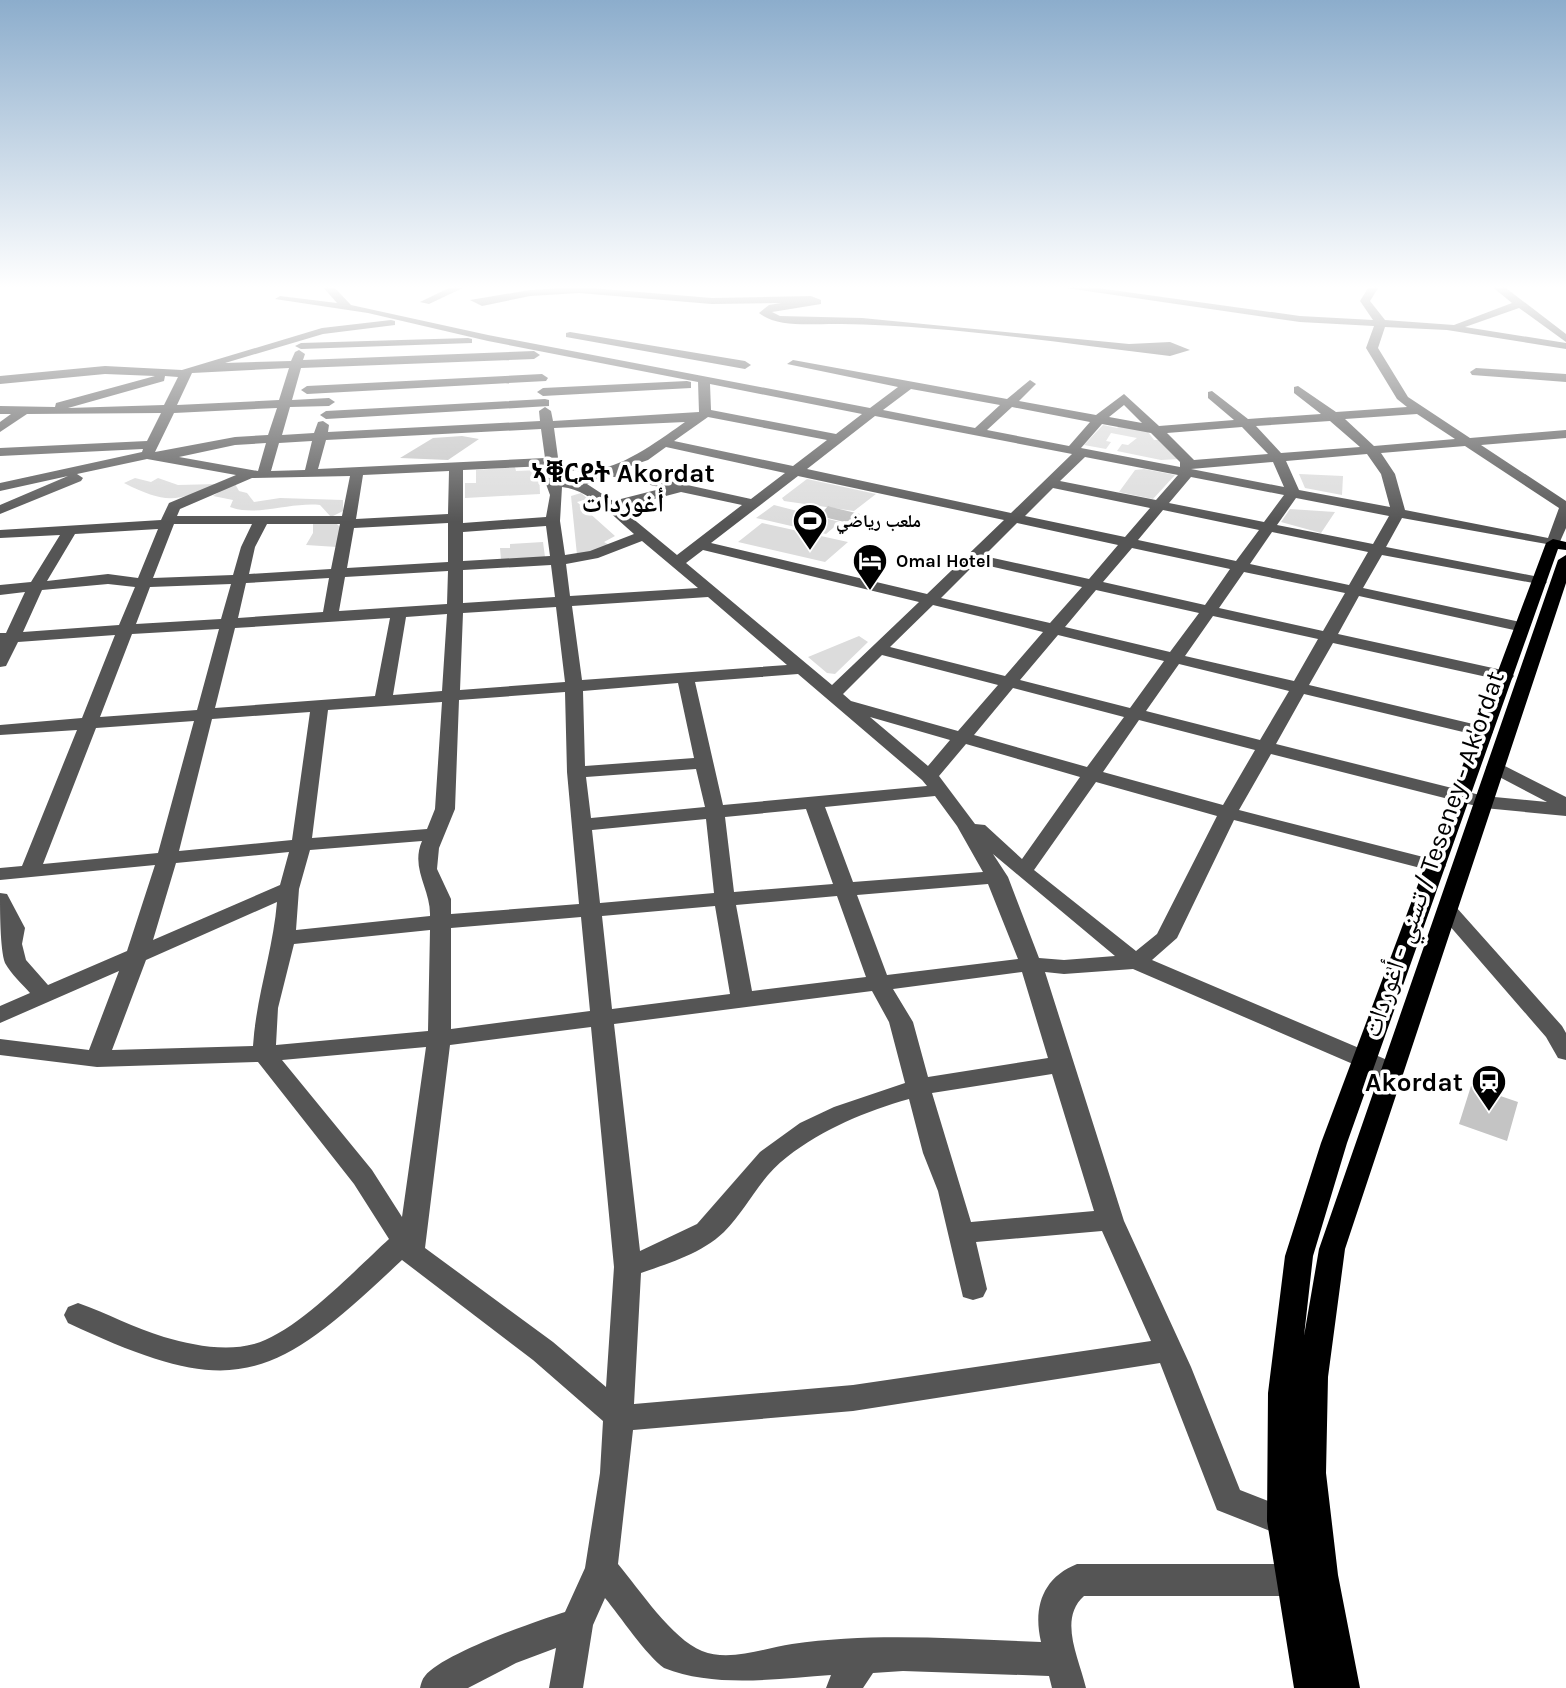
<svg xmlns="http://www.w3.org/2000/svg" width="1566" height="1688" viewBox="0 0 1566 1688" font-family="Karla,'Noto Naskh Arabic','Noto Sans Ethiopic',sans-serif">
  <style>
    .green { fill: #dcdcdc }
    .building { fill: #c4c4c4 }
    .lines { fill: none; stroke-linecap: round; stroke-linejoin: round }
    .minor { fill: #555; fill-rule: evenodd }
    .major { fill: #000; fill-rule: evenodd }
    .labels { text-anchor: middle; stroke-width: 7; stroke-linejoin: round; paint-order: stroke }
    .far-poi-label { font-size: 18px; font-weight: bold; fill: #000; stroke: #fff; text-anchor: start }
    .far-district-label { font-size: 26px; font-weight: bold; fill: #000; stroke: #fff }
    .near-street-label { font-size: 26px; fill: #000; stroke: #fff }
    .near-poi-label { font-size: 26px; font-weight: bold; fill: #000; stroke: #fff; text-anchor: end }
  </style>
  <rect width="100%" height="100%" fill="#fff"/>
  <!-- green -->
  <path class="green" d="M1103,425L1117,428L1120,425L1148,432L1154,440H1163L1180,459L1161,460L1117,451L1122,444L1128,445L1137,438L1111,433L1106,441L1111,442L1106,449L1084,445Z
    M515,467L516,471L539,470L540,494L465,498V483H476V470Z
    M1144,469L1175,475L1153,499L1119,492L1135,470Z
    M1299,474L1343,476L1342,495L1305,488Z
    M135,478L151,482L158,478L178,485L218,484C176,502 166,504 124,483Z
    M807,479L876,494L854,511L784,501L782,498Z
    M234,482L239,491L247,493L254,502L280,498L343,500V511L331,517L320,505C290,502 257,517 230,507L233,500L213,496Z
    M581,493L588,499L577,502L615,536L604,542L611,546L577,555L571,496Z
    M774,505L840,522L826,534L756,518Z
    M1290,509L1335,512L1321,533L1281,522Z
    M313,523H336L341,528L337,547L306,545L313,533Z
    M762,523L848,542L825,562L738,542Z
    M543,542L545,557L501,560L500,548H510V544Z
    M859,636L868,642L835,674L827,673L808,657Z"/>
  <!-- building -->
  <path class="building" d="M462,436L479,439L448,460L400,458L433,438Z
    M828,506L831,507L860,514L849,523L819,516Z
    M1471,1086L1518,1102L1507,1141L1459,1124Z"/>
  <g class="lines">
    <!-- minor -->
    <path class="minor" d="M321,285H332L351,305L488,335L870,408L898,387L787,364L793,360L1007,399L1030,380L1036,384L1019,401L1096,415L1124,394L1159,426L1234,420L1208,398V392L1212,391L1248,419L1321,414L1294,393V387L1298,386L1336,412L1407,407L1397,399L1366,348L1374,326L1300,322L1046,285H1076L1300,316L1373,320L1360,301L1370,285H1380L1370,301L1385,320L1454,325L1512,303L1490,285H1502L1566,334V342L1519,308L1465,327L1566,343V349L1447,330L1385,327L1378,348L1408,397L1470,438L1566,430V438L1481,445L1566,501V528L1558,546L1402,518L1386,547L1539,577L1547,582L1544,585L1382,555L1363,588L1529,624V630L1523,632L1359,596L1338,634L1511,672L1514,676L1511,680L1505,681L1333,643L1309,685L1490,728L1493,732L1490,736L1484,737L1304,694L1276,744L1484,796L1547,802L1488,771L1486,767L1495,761L1566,797V816L1484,808L1271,754L1239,810L1443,862L1446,866L1436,872L1234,820L1177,938L1152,960L1399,1065L1403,1071L1399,1077H1383L1133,969L1064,974L1045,972L1124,1221L1191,1367L1240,1490L1294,1511L1299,1521L1294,1531L1283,1536L1217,1510L1160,1363L853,1411L633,1430L618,1564C639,1589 672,1639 702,1651C730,1662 764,1648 792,1644C873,1632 959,1639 1041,1642C1033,1608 1042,1578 1077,1564H1291L1302,1569L1307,1580L1302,1591L1291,1596H1084C1058,1619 1079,1658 1086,1688H1052L1049,1676L903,1671L873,1673L863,1688H826L831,1675C776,1679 714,1688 664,1668C646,1655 620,1616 605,1598L593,1625L583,1688H549L556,1648L516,1663L468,1688H420C421,1684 422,1679 425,1676C442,1654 536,1621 565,1612L585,1568L600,1473L603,1421L533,1360L402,1260C272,1383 236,1402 68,1323L64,1315L68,1307L78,1303C107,1313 134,1328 164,1337C192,1345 225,1352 254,1344C296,1333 356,1269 389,1239L354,1184L258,1062L97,1067L0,1055V1039L89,1050L119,971L0,1023V1006L30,993C22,984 11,974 5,963C0,949 0,909 0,893L7,894L25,928L22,944L26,960L48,985L127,951L155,865L0,880V868L22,866L77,730L0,735V725L82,718L115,635L18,642L6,666L0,667V633H6L25,592L0,595V585L31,582L60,535L0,538V530L161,520L169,503L236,475L147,459L77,474L83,478L81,481L0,514V505L68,476L0,491V483L142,452L143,449L0,456V448L147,441L161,413L27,414L0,432V422L11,414H0V406L55,407L56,403L155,376L105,374L0,384V376L105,366L182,370L322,328L391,320L395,321V325L323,334L225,363L291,361L295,352L299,350L305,354L303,360L534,351L540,355L534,359L301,368L292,400L329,398L335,402L329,406L290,407L282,435L314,433L318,422L323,421L329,425L328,432L540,421L539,411L545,407L551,411L553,421L699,412L698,382L488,341L368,313L275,299L280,296L337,303ZM289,368L279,400L177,405L192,373ZM165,376L178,377L164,405L68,408L164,381ZM710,384L862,414L836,434L711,410ZM911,389L1000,405L975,428L883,410ZM1124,405L1142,423L1109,417ZM1012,407L1090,422L1069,446L987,430ZM277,408L268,435L235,437L155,452L174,413ZM1417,414L1455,439L1374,446L1345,419ZM875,416L1072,454L1011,513L807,469ZM708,417L827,440L793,466L674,441ZM1330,421L1360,447L1281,453L1256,426ZM685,422C665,436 620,470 596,468C580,467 579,461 559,465L554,428ZM1102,424L1151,433L1180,462V467L1081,448ZM1242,427L1268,454L1194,460L1167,433ZM541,429L545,458L318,469L326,440ZM312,441L305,470L271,471L279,443ZM266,443L258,471L179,457L235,445ZM1465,446L1559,508L1548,538L1405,510L1395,474L1381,453ZM666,447L785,473L751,499L619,470L648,460ZM1367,454L1381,474L1390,507L1299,490L1286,461ZM1085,457L1178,475L1156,500L1060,481ZM1273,462L1284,487L1191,469ZM546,466L543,476L550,495L546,517L463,523V470ZM575,470L585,474L571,479L557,475ZM449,471L448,514L356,519L363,475ZM605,475L610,476L664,488L613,501L587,484ZM350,476L342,516H177L180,509L252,478ZM798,476L1004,520L927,594L711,543ZM1191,477L1284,495L1264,522L1169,503ZM562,487C590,490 613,516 634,534L590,551L565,555L560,521ZM1053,488L1150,508L1125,537L1025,516ZM681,492L742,505L677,555L620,508ZM1296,498L1389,516L1373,544L1277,525ZM1163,510L1259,530L1236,561L1138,540ZM448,523V562L347,568L354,528ZM1017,523L1118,545L1089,579L984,556ZM174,524H252L241,547L233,575L153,578ZM267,524H340L331,569L249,574L255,547ZM546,526L550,556L463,561V532ZM158,529L138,578L108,574L47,581L75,534ZM1272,532L1368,552L1349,585L1250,564ZM642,541L698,588L570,596L566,564L598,558ZM1132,548L1230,569L1205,605L1103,582ZM703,550L919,602L832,685L686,563ZM976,563L1082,587L1050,623L941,598ZM551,565L555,597L463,603V570ZM448,571L447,604L339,611L345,577ZM1244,572L1345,593L1323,631L1219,608ZM329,578L323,612L238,618L246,583ZM108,584L135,587L119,625L23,632L42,590ZM231,584L221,619L136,624L150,587ZM1096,590L1199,613L1170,652L1065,627ZM708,597L787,665L582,680L572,606ZM933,605L1043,632L1005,676L890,647ZM556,607L565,682L460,690L463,613ZM447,614L442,691L393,695L406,617ZM1213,616L1318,639L1294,681L1185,656ZM390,618L375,696L215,708L235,628ZM219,629L197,710L100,717L132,634ZM1058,635L1164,661L1130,708L1020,680ZM882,655L998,685L958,731L851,701L843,694ZM1179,664L1289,691L1260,740L1146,711ZM798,674L922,780L927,786L723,805L695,682ZM678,683L694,758L585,766L583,691ZM1013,688L1124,717L1087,767L974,735ZM565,692L567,772L579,904L451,914V899L437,869L439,848L455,809L459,700ZM442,702L435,809L427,829L312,838L328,710ZM310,712L292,840L179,851L212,719ZM870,717L950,740L928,766ZM1139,720L1255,750L1223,805L1103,772ZM194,721L158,853L43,864L96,728ZM966,744L1080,777L1022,859L985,825L975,824L939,776ZM696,769L705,807L591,818L586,777ZM1096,782L1217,816L1157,934L1136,951L1034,870ZM935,796L957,826L983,872L853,882L825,807ZM806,809L833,884L734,892L725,817ZM706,819L714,893L600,903L592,830ZM422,841C410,869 431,889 430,916L296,930L299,889L310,850ZM289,852L280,885L153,940L176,863ZM993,854L1115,956L1064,960L1039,958L1008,877ZM988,884L1018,959L887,975L857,895ZM837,896L866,977L752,991L736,905ZM277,902C273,951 256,997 253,1046L112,1050L146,960ZM715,906L730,994L612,1009L602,916ZM581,917L590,1011L451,1029V928ZM430,930L428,1031L276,1045L278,1008L294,944ZM1022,972L1048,1058L928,1077L913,1022L893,989ZM872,991L889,1022L905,1083L834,1107L800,1123L760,1152L697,1224L640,1251L614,1024ZM591,1027L614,1267L606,1387L553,1342L425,1248L450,1045ZM426,1047L402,1217L372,1170L282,1060ZM1052,1074L1094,1211L971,1222L932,1093ZM909,1099L923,1153L938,1191L963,1297L973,1300L983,1297L987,1289L976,1242L1102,1231L1151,1341L853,1385L634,1404L641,1273C669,1263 701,1254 724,1232C747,1209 760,1177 787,1157C823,1129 866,1111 909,1099Z
      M455,285H469L429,304L420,302Z
      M579,287L712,298L811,296L821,300V304L772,312L780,316L862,318L1129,344L1170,342L1190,350L1170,356C1061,343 951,326 842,324C816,323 779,329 759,313L769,305L781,303L712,304L579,293L530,296L482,306L470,300L530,290Z
      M570,332L745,361L751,365L745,369L566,337V333Z
      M468,338L472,339V343L301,349L295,346L301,343Z
      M1476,368L1566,374V382L1472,375L1470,372Z
      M542,374L548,378L546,381L307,394L301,390L307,386Z
      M687,381L691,382V388L543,396L537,392L543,388Z
      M545,399L549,400V406L326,419L320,415L326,411Z
      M1449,905L1456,907L1562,1026L1566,1033V1060L1558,1058L1546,1037L1442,917L1438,912L1442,907Z"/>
    <!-- major -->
    <path class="major" d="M1553,539L1566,542V550L1558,549L1347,1143L1313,1256L1304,1336L1319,1249L1558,560L1566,555V583L1345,1249L1328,1377L1326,1473L1338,1575L1360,1688H1294L1267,1521L1268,1393L1285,1256L1321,1143L1546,543Z"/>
  </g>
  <!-- sky -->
  <linearGradient id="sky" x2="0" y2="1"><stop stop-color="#8cadcc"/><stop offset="0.55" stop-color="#fff"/><stop offset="1" stop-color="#fff" stop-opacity="0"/></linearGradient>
  <rect width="1566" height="522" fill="url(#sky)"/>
  <!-- icons -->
  <defs>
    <symbol id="stadium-pin" viewBox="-11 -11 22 30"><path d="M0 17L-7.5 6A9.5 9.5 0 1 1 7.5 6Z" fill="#000" stroke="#fff"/><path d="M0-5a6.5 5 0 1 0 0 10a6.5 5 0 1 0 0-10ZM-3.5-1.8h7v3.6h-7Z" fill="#fff"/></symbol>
    <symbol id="hotel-pin" viewBox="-11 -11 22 30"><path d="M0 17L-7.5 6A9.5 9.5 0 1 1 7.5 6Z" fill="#000" stroke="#fff"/><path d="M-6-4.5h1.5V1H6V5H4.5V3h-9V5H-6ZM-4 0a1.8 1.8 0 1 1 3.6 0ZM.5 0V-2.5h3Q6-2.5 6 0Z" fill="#fff"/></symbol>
    <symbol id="station-pin" viewBox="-11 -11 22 30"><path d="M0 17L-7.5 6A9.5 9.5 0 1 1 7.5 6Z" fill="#000" stroke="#fff"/><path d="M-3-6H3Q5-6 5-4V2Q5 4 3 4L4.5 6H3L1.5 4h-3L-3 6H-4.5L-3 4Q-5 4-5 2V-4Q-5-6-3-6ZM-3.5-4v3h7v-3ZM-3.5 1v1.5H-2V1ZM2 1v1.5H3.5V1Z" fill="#fff"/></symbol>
  </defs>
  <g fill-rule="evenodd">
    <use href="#stadium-pin" x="790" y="501" width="40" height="54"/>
    <use href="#hotel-pin" x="850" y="541" width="40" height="54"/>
    <use href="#station-pin" x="1469" y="1062" width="40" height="54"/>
  </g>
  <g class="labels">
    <!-- far-poi labels -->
    <g class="far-poi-label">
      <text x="836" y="527">ملعب رياضي</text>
      <text x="896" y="567">Omal Hotel</text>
    </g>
    <!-- far-district labels -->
    <g class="far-district-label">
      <text x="623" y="482">ኣቑርደት Akordat<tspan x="623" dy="30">أغوردات</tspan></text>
    </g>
    <!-- near-street labels -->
    <g class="near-street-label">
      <text transform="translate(1433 854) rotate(-71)" y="9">تسني - أغوردات / Teseney - Ak'ordat</text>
    </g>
    <!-- near-poi labels -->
    <g class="near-poi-label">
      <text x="1463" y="1091">Akordat</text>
    </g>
  </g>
</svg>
